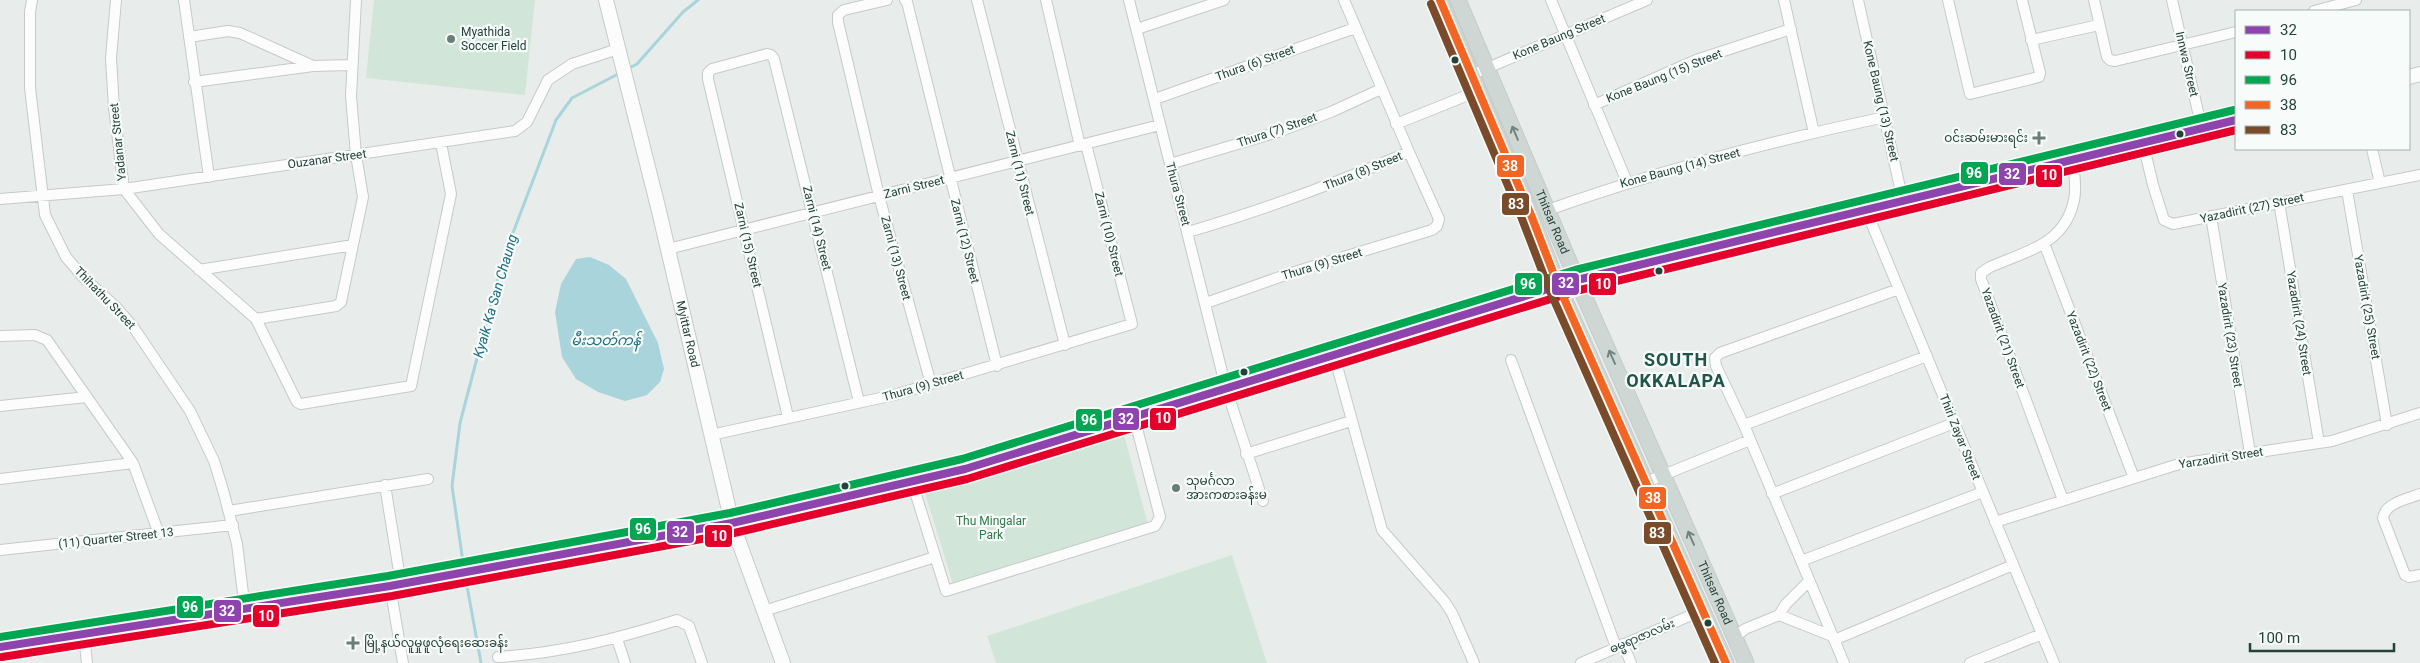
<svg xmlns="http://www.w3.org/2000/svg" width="2420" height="663" viewBox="0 0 2420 663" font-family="Roboto,'Noto Sans Myanmar',sans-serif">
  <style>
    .green { fill: #d1e6d8 }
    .water { fill: #a9d4db }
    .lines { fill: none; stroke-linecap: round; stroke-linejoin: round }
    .stream { stroke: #a9d4db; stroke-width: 3 }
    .minor-casing { stroke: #c5cac8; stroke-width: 12 }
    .secondary-casing { stroke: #c3cbc8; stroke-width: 16 }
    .primary-casing { stroke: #c3ccc9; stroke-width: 17 }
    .minor { stroke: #fcfcfc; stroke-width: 10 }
    .secondary { stroke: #fcfcfc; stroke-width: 14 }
    .primary { stroke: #cfd7d5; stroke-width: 15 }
    .bus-1-casing { stroke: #f7fbf9; stroke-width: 11 }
    .bus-2-casing { stroke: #f7fbf9; stroke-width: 11 }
    .bus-3-casing { stroke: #f7fbf9; stroke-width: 11 }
    .bus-4-casing { stroke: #f7fbf9; stroke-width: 11 }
    .bus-5-casing { stroke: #f7fbf9; stroke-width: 11 }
    .bus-1 { stroke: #8e44ad; stroke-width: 8 }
    .bus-2 { stroke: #e4002b; stroke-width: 8 }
    .bus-3 { stroke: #00a651; stroke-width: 8 }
    .bus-4 { stroke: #f26522; stroke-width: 8 }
    .bus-5 { stroke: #7a4b2a; stroke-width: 8 }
    .oneway { stroke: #718580 }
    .poi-dot { fill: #697e78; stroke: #f7fbf9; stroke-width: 2 }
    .bus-dot { fill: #24423a; stroke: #f7fbf9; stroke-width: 2 }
    .labels { text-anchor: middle; stroke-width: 4.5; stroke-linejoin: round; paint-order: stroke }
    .poi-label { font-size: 12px; fill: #24423a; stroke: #f7fbf9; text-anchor: start }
    .street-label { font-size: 12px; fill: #24423a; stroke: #f7fbf9 }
    .park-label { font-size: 12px; fill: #2d7a4b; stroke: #f7fbf9 }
    .water-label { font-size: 14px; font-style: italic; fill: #1c6f80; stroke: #f7fbf9 }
    .district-label { font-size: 18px; font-weight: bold; letter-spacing: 1px; fill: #1f5548; stroke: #f7fbf9 }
    .line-badge { stroke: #f7fbf9; stroke-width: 2 }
    .badge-label { font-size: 14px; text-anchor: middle; font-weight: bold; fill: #fff }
  </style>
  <rect width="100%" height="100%" fill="#e8edeb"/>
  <!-- green -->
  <path class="green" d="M374,0H535L525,95L366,78Z
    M1123,431L1150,532L956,594L925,493Z
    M1232,555L1267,663H996L987,636Z"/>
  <!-- water -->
  <path class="water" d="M590,257L609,265L626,279L658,343L664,369L660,382L647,395L625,401L598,392L576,379L562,357L555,312L561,284L576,259Z"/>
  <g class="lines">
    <!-- stream -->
    <path class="stream" d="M627,69L637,64L683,12L698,0
      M464,569L452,486L460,423L503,259L556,120L572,98L620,73
      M465,575L481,663"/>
    <defs>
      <path id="minor" d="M32,0L30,12V88L45,215L66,257L83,277L116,307L134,328L190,411L214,461L223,490L237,544L245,610
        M116,0L111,58L114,108L124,189L159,234L256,319L297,402L301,404L411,386L451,194L441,143
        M184,0L209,177
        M887,0L844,10L838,15V22L879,196L931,384
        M905,0L907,2L997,366
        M977,0L1065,345
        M1046,0L1080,146
        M1129,0L1226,388L1263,501
        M1551,0L1627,182
        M1784,0L1814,133
        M1858,0L1903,201
        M1948,0L1970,94L2039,77L2040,73L2022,0
        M2094,0L2107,57L2110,60L2115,61L2236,32
        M2172,0L2202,129
        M2314,11L2356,0
        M1137,29L1224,0
        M189,37L228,31L240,33L313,66
        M2031,40L2099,25
        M1471,75L1647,0
        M194,82L313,66L351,65
        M1155,99L1355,28
        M1594,105L1696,60L1791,29
        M1396,124L1478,91
        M2143,143L2153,185L2164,220L2173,224L2420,175
        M2372,149L2380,183
        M1170,164L1278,132L1331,112L1381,89
        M2347,190L2387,425
        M0,199L124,189L515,131L527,122L548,80L572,64L618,49
        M2279,202L2319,443
        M1548,210C1658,171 1771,141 1885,117
        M1866,210L2054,663
        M2211,216L2250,453
        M1188,232C1264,210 1336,183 1409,152L1344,0
        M2044,243L2134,478
        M668,249L1160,125
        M199,270L353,245
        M1206,303L1291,273L1432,230L1437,226L1439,219L1409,152
        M256,319L336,306L341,302L363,197L356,155L351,96L356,0
        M0,336L35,335L47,340L133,463L159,534
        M1334,355L1382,530L1444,601L1452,613L1474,663
        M1511,360L1616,647
        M0,406L87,397
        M788,417L708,79V73L712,69L767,54L771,55L774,59L859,402
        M1744,425L1927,356
        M711,435L894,395L1132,324L1086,144
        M1246,454L1351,421
        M0,479L133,463
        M912,482L946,591L1155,526L1160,517L1134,417
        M1646,482L1750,440
        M385,485L401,584
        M1772,494L1954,423
        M2420,494C2407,499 2385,503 2383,518L2405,575L2409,577L2420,575
        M2063,500L1981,279V273L1990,267C2027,251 2065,244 2074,200C2077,188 2074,173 2073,161
        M229,511L428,479
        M1995,522L2179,464L2332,441L2420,413
        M0,550L233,525
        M1801,561L1983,492
        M390,586L403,663
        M764,611L935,557
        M1779,615L1786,604L1809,581
        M84,634L87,663
        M1735,637L1745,629L1779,615L1832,636
        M617,639L625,663
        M1834,640L2013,565
        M1623,644L1631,663
        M498,657C561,653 617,639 677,620L689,626L702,663
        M1581,663L1703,610
        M1844,663L1744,425L1716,366L1715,358L1720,353L1899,289
        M1970,663L2042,634"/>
      <g id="secondary">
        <path id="s1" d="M606,0L659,211L732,523L783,663"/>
        <path d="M2409,77L2420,74"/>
        <path d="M0,647L390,586L732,523L965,469L1577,280L2236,120"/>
      </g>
      <g id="primary">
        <path d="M1440,0L1531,215L1558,285L1726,663"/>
        <path id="s2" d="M1458,0L1577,280L1746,663"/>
      </g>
    </defs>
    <!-- minor casing -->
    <use href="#minor" class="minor-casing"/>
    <!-- secondary casing -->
    <use href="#secondary" class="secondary-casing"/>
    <!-- primary casing -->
    <use href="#primary" class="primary-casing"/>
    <!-- minor -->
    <use href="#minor" class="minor"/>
    <!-- secondary -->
    <use href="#secondary" class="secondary"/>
    <!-- primary -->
    <use href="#primary" class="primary"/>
    <defs>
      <path id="bus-1" d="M0,647L390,586L732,523L965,469L1577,280L2236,120"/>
      <path id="bus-2" d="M2,657L392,596L734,533L967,479L1580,290L2236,130"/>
      <path id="bus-3" d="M0,637L388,576L730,513L962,459L1575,270L2234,110"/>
      <path id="bus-4" d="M1440,0L1531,215L1558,285L1726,663"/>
      <path id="bus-5" d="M1431,4L1522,219L1549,289L1715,663"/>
    </defs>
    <!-- bus-1 casing -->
    <use href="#bus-1" class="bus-1-casing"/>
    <!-- bus-2 casing -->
    <use href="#bus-2" class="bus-2-casing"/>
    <!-- bus-3 casing -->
    <use href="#bus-3" class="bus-3-casing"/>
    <!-- bus-4 casing -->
    <use href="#bus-4" class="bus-4-casing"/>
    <!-- bus-5 casing -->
    <use href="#bus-5" class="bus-5-casing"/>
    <!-- bus-1 -->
    <use href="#bus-1" class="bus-1"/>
    <!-- bus-2 -->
    <use href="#bus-2" class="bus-2"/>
    <!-- bus-3 -->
    <use href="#bus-3" class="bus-3"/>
    <!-- bus-4 -->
    <use href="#bus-4" class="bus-4"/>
    <!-- bus-5 -->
    <use href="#bus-5" class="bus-5"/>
  </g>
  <!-- one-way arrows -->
  <defs><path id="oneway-shaft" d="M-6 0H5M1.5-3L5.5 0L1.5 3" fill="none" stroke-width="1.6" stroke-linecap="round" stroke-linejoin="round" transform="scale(1.25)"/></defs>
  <g class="oneway">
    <use href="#oneway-shaft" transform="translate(1515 133) rotate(-113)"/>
    <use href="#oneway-shaft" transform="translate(1612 357) rotate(-114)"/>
    <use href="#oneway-shaft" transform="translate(1691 538) rotate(-114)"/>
  </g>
  <!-- markers -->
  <g class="poi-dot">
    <circle cx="451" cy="39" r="5"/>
    <path d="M2036.5 130.5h5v5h5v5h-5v5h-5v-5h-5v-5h5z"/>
    <circle cx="1176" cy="488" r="5"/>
    <path d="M350.5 635.5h5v5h5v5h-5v5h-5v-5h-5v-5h5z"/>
  </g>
  <g class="bus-dot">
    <circle cx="1455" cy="60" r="4.5"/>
    <circle cx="2180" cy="134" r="4.5"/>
    <circle cx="1659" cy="271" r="4.5"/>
    <circle cx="1244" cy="372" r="4.5"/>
    <circle cx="845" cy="486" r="4.5"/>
    <circle cx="1708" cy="623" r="4.5"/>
  </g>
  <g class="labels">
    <!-- poi labels -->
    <g class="poi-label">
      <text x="461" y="36">Myathida<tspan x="461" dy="14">Soccer Field</tspan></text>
      <text x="2028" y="142" text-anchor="end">ဝင်းဆမ်းမားရင်း</text>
      <text x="1186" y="485">သုမင်္ဂလာ<tspan x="1186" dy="14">အားကစားခန်းမ</tspan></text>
      <text x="364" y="647">မြို့နယ်လူမှုဖူလုံရေးဆေးခန်း</text>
    </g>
    <!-- street labels -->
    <g class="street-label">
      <text transform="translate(1559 37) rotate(-23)" y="4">Kone Baung Street</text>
      <text transform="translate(1255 63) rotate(-20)" y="4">Thura (6) Street</text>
      <text transform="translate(2187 64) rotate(77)" y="4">Innwa Street</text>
      <text transform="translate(1664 76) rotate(-22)" y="4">Kone Baung (15) Street</text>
      <text transform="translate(1881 101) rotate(77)" y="4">Kone Baung (13) Street</text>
      <text transform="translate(1277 130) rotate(-19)" y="4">Thura (7) Street</text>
      <text transform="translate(118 142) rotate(-96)" y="4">Yadanar Street</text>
      <text transform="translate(327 159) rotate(-8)" y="4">Ouzanar Street</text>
      <text transform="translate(1680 168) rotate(-15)" y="4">Kone Baung (14) Street</text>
      <text transform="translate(1363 171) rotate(-22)" y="4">Thura (8) Street</text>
      <text transform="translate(1020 173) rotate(76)" y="4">Zarni (11) Street</text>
      <text transform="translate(914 187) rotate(-14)" y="4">Zarni Street</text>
      <text transform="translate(1178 194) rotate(75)" y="4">Thura Street</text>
      <text transform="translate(2252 208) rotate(-12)" y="4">Yazadirit (27) Street</text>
      <text dy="4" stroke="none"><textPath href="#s2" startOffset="241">Thitsar Road</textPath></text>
      <text transform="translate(817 228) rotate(76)" y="4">Zarni (14) Street</text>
      <text transform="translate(1109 234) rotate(76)" y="4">Zarni (10) Street</text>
      <text transform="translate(965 241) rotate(76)" y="4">Zarni (12) Street</text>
      <text transform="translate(748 245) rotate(77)" y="4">Zarni (15) Street</text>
      <text transform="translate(896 258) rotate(75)" y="4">Zarni (13) Street</text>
      <text transform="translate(1322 264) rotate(-17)" y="4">Thura (9) Street</text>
      <text transform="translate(105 298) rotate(46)" y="4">Thihathu Street</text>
      <text transform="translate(2367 307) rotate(80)" y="4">Yazadirit (25) Street</text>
      <text transform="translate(2299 323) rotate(81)" y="4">Yazadirit (24) Street</text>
      <text dy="4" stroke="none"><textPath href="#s1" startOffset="344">Myittar Road</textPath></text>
      <text transform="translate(2230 335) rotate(81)" y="4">Yazadirit (23) Street</text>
      <text transform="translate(2003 338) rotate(70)" y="4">Yazadirit (21) Street</text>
      <text transform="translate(2089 361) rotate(69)" y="4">Yazadirit (22) Street</text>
      <text transform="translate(923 386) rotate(-16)" y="4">Thura (9) Street</text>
      <text transform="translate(1960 437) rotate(68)" y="4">Thiri Zayar Street</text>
      <text transform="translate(2221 458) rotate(-9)" y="4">Yarzadirit Street</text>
      <text transform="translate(116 538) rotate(-6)" y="4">(11) Quarter Street 13</text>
      <text dy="4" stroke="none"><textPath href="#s2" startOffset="646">Thitsar Road</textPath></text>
      <text transform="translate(1642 636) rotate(-23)" y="4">ဓမ္မရာဇာလမ်း</text>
    </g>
    <!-- park labels -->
    <g class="park-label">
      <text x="991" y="525">Thu Mingalar<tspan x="991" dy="14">Park</tspan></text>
    </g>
    <!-- water labels -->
    <g class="water-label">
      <text transform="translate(495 296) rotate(-74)" y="5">Kyaik Ka San Chaung</text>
      <text x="606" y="345">မီးသတ်ကန်</text>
    </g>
    <!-- district labels -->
    <g class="district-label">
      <text x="1676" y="366">SOUTH<tspan x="1676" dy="21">OKKALAPA</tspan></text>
    </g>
  </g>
  <g class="line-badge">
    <rect x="1496" y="154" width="29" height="24" rx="5" fill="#f26522"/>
    <rect x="1960" y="161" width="29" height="24" rx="5" fill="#00a651"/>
    <rect x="1998" y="162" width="29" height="24" rx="5" fill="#8e44ad"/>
    <rect x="2035" y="164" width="28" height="24" rx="5" fill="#e4002b"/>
    <rect x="1501" y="192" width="29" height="24" rx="5" fill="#7a4b2a"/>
    <rect x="1551" y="272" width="29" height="24" rx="5" fill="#8e44ad"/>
    <rect x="1514" y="272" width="29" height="24" rx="5" fill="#00a651"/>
    <rect x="1588" y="272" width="29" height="24" rx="5" fill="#e4002b"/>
    <rect x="1149" y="407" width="28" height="24" rx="5" fill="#e4002b"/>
    <rect x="1112" y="407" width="28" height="24" rx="5" fill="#8e44ad"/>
    <rect x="1075" y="408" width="28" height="24" rx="5" fill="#00a651"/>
    <rect x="1638" y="486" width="29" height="24" rx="5" fill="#f26522"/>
    <rect x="629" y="517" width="28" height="24" rx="5" fill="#00a651"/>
    <rect x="666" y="520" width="29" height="24" rx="5" fill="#8e44ad"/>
    <rect x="1643" y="521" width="29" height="24" rx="5" fill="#7a4b2a"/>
    <rect x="704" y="524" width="29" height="24" rx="5" fill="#e4002b"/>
    <rect x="176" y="595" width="28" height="24" rx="5" fill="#00a651"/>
    <rect x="213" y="599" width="29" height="24" rx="5" fill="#8e44ad"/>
    <rect x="252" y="604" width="28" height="24" rx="5" fill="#e4002b"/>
  </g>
  <g class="badge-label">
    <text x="1510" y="171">38</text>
    <text x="1974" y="178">96</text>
    <text x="2012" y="179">32</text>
    <text x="2049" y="180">10</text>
    <text x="1516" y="209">83</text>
    <text x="1566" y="288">32</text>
    <text x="1528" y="289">96</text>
    <text x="1603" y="289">10</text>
    <text x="1163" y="423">10</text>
    <text x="1126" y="424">32</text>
    <text x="1089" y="425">96</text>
    <text x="1653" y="503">38</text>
    <text x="643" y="534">96</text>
    <text x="680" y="537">32</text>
    <text x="1657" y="538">83</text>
    <text x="719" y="541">10</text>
    <text x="190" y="612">96</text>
    <text x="227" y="616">32</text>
    <text x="266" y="621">10</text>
  </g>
  <!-- legend -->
  <rect x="2235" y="10" width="175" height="140" fill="#f7fbf9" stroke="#a3b1ad"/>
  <rect x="2245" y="26" width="25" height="8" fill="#8e44ad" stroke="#a3b1ad"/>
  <text x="2280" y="35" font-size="15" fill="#24423a">32</text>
  <rect x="2245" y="51" width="25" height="8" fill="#e4002b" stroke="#a3b1ad"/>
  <text x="2280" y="60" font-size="15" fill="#24423a">10</text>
  <rect x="2245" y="76" width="25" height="8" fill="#00a651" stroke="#a3b1ad"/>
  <text x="2280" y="85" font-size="15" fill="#24423a">96</text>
  <rect x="2245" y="101" width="25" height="8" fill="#f26522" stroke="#a3b1ad"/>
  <text x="2280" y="110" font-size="15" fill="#24423a">38</text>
  <rect x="2245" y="126" width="25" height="8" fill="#7a4b2a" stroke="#a3b1ad"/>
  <text x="2280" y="135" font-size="15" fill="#24423a">83</text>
  <!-- scale -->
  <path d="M2250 643v8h144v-8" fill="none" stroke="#24423a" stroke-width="2.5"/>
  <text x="2258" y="643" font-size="15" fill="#24423a" stroke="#f7fbf9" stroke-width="4" paint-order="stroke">100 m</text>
</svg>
